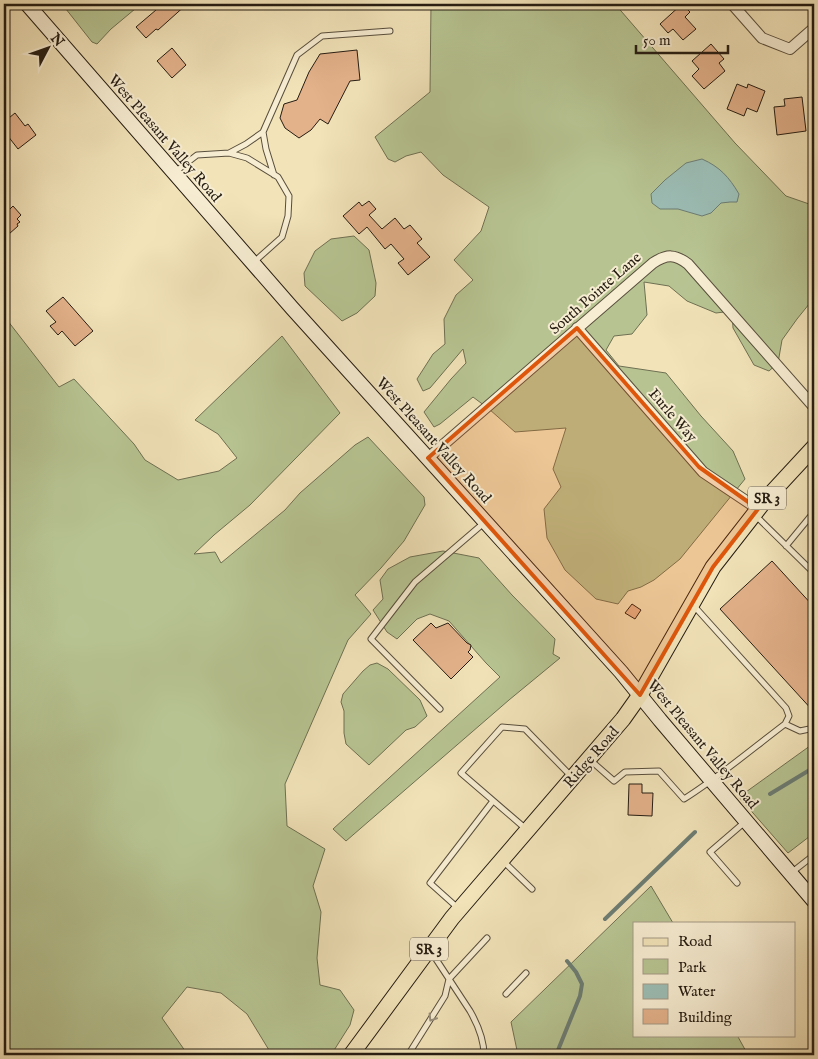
<svg xmlns="http://www.w3.org/2000/svg" width="818" height="1059" viewBox="0 0 818 1059" font-family="'IM FELL English',serif">
  <style>
    .green { fill: #b7c492; stroke: #6e7052 }
    .water { fill: #9cbdb5; stroke: #6c7d74 }
    .lines { fill: none; stroke-linecap: round; stroke-linejoin: round }
    .stream { stroke: #6c7d74; stroke-width: 4 }
    .building { fill: #e3b18a; stroke: #251c12 }
    .lane-casing { stroke: #584e3c; stroke-width: 7 }
    .street-casing { stroke: #584e3c; stroke-width: 12 }
    .secondary-casing { stroke: #251c12; stroke-width: 16 }
    .primary-casing { stroke: #251c12; stroke-width: 17 }
    .lane { stroke: #f7edd2; stroke-width: 5 }
    .street { stroke: #f7edd2; stroke-width: 10 }
    .secondary { stroke: #f7edd2; stroke-width: 14 }
    .primary { stroke: #f2e3b9; stroke-width: 15 }
    .oneway { stroke: #988f7c }
    .marked { fill: #de560c; fill-opacity: 0.2; stroke: #de560c; stroke-width: 4; stroke-linejoin: round }
    .labels { text-anchor: middle; stroke-width: 4; stroke-linejoin: round; paint-order: stroke }
    .shield { fill: #f7edd2; stroke: #645b4c; stroke-width: 1 }
    .shield-label { font-size: 14px; font-weight: bold; fill: #251c12 }
    .street-label { font-size: 15px; fill: #251c12; stroke: #f7edd2 }
  </style>
  <rect width="100%" height="100%" fill="#f2e3b9"/>
  <filter id="stains"><feTurbulence type="fractalNoise" baseFrequency=".004" numOctaves="4"/><feColorMatrix values="0 0 0 0 .2 0 0 0 0 .09 0 0 0 0 .02 0 0 0 .5 -.17"/></filter>
  <radialGradient id="worn" r=".72"><stop offset=".6" stop-color="#630" stop-opacity="0"/><stop offset="1" stop-color="#630" stop-opacity=".3"/></radialGradient>
  <!-- green -->
  <path class="green" d="M62,4H141L111,29L97,44L92,42Z
    M318,4H615L735,143L786,196L812,205L814,198V298L797,319L782,340L778,363L769,371L754,365L733,328L732,311L716,313L687,301L669,286L644,282L647,315L632,334L614,336L606,350L619,366L666,373L701,416L733,451L745,479L680,559L654,580L641,587L628,591L618,604L596,599L565,570L547,538L544,509L561,487L553,469L566,428L515,432L489,409L473,397L440,424L434,427L424,412L451,379L466,363L463,349L430,388L423,391L417,379L433,354L445,344L444,319L456,295L473,280L454,260L481,231L489,207L443,175L421,152L406,156L395,162L388,159L375,137L430,92L431,4L317,5Z
    M354,236L369,250L376,283L375,296L357,313L342,321L305,286L304,273L315,251L331,239Z
    M4,316L59,387L74,379L134,444L145,460L178,480L219,471L237,458L218,434L195,420L282,336L340,413L250,505L214,535L194,554L215,552L221,563L285,510L300,493L355,445L368,437L424,497L425,505L404,541L381,568L355,595L371,614L348,640L285,784L287,826L325,849L313,886L321,912L317,958L320,985L340,990L354,1010L350,1025L331,1055H272L247,1014L221,993L187,987L162,1018L188,1055H4Z
    M443,551L479,558L512,595L555,639L553,654L560,658L509,700L346,841L333,829L500,677L486,663L449,621L430,614L417,619L397,639L387,632L373,610L383,599L380,580L388,569L410,557Z
    M377,663L388,669L420,700L427,716L415,727L406,730L369,765L346,744L344,733V711L341,702L343,694L363,671L370,665Z
    M814,743V833L788,853L739,797Z
    M651,886L673,923H634V1035H737L748,1055H518L511,1022Z"/>
  <!-- water -->
  <path class="water" d="M702,159C720,167 729,177 739,194L737,202H730L721,203L711,213L702,216L678,209H660L652,203L651,194L665,180L686,163Z"/>
  <g class="lines">
    <!-- stream -->
    <path class="stream" d="M770,794L808,771L814,766
      M605,919L695,832
      M556,1055L580,996L582,984L576,972L567,961"/>
  </g>
  <!-- building -->
  <path class="building" d="M163,4H187L158,30L156,29L146,38L136,27Z
    M682,4L690,12L685,17L696,29L683,40L673,29L668,33L660,24Z
    M711,44L724,59L719,63L725,71L704,89L692,76L699,69L692,61Z
    M172,48L186,65L172,78L157,61Z
    M357,50L360,80L350,81L328,124L320,119L311,130L299,138L285,128L280,118L284,104L297,100L309,72L320,54Z
    M737,84L747,88L748,84L765,91L757,112L747,108L744,116L727,109Z
    M802,97L806,131L777,135L774,107L785,106L784,99Z
    M15,113L25,126L28,124L36,135L18,149L4,131V122Z
    M369,201L376,209L369,215L382,229L395,218L404,229L410,225L422,239L417,243L430,257L408,275L398,263L404,259L391,244L385,249L367,227L359,234L343,216L359,202L362,206Z
    M13,206L21,215L17,219L20,222L17,224L18,226L9,234L4,229V215Z
    M63,297L93,331L75,346L62,331L58,335L50,326L56,322L46,311Z
    M772,561L814,607V712L720,609Z
    M632,604L641,610L635,619L625,613Z
    M431,623L436,628L448,623L467,643L471,645L470,650L468,652L473,657L451,679L413,640Z
    M629,784H642V793H653L652,816L628,815Z"/>
  <g class="lines">
    <defs>
      <path id="lane" d="M229,153L246,144L263,132
        M175,172L197,155L229,153L247,158L278,177L289,196L288,216L282,237L254,262
        M274,175L266,149L263,132L297,55L322,36L390,31
        M756,516L814,573
        M786,546L814,512
        M440,709L371,639L415,582L485,522
        M785,724L800,731L814,728
        M589,759L614,781L625,772L659,771L684,799C719,777 752,749 785,724L789,716L786,708L694,606
        M526,829L461,773L502,727L525,729L571,776
        M502,860L532,889
        M791,873L814,855
        M737,883L710,852L746,821
        M459,909L430,883L493,801
        M430,950L470,1011C478,1025 484,1039 484,1055
        M506,994L526,973
        M408,1055L445,996L449,979L487,938"/>
      <path id="street" d="M732,4L762,38L790,49L814,28
        M577,328L703,472L758,509
        M428,458L653,263C667,254 675,254 688,264L814,407"/>
      <path id="secondary" d="M27,4L292,308L621,672L660,720L814,901"/>
      <path id="primary" d="M351,1055L452,918L623,719L640,695L713,567L766,499L814,447"/>
    </defs>
    <!-- lane casing -->
    <use href="#lane" class="lane-casing"/>
    <!-- street casing -->
    <use href="#street" class="street-casing"/>
    <!-- secondary casing -->
    <use href="#secondary" class="secondary-casing"/>
    <!-- primary casing -->
    <use href="#primary" class="primary-casing"/>
    <!-- lane -->
    <use href="#lane" class="lane"/>
    <!-- street -->
    <use href="#street" class="street"/>
    <!-- secondary -->
    <use href="#secondary" class="secondary"/>
    <!-- primary -->
    <use href="#primary" class="primary"/>
  </g>
  <!-- one-way arrows -->
  <defs><path id="oneway-chevron" d="M-2-3.5L2.5 0L-2 3.5" fill="none" stroke-width="1.6" stroke-linecap="round" stroke-linejoin="round" transform="scale(1.25)"/></defs>
  <use class="oneway" href="#oneway-chevron" transform="translate(432 1018) rotate(122)"/>
  <!-- marked area -->
  <path class="marked" d="M577,328L699,467L758,509L713,567L640,695L428,458Z"/>
  <g class="labels">
    <!-- shield labels -->
    <g class="shield">
      <rect x="748" y="486.5" width="38" height="23" rx="4"/>
      <rect x="410" y="937.5" width="38" height="23" rx="4"/>
    </g>
    <g class="shield-label">
      <text x="767" y="503">SR 3</text>
      <text x="429" y="954">SR 3</text>
    </g>
    <!-- street labels -->
    <g class="street-label">
      <text transform="translate(165 138) rotate(49)" y="5">West Pleasant Valley Road</text>
      <text transform="translate(595 293) rotate(-41)" y="5">South Pointe Lane</text>
      <text transform="translate(673 415) rotate(49)" y="5">Eurle Way</text>
      <text transform="translate(434 440) rotate(48)" y="5">West Pleasant Valley Road</text>
      <text transform="translate(703 744) rotate(50)" y="5">West Pleasant Valley Road</text>
      <text transform="translate(591 757) rotate(-49)" y="5">Ridge Road</text>
    </g>
  </g>
  <!-- margin -->
  <rect width="818" height="1059" fill="none" stroke="#f2e3b9" stroke-width="20"/>
  <rect x="5" y="5" width="808" height="1049" fill="none" stroke="#251c12" stroke-width="2.5"/>
  <rect x="10" y="10" width="798" height="1039" fill="none" stroke="#251c12"/>
  <!-- legend -->
  <rect x="633" y="922" width="162" height="115" fill="#f7edd2" stroke="#a39985"/>
  <rect x="643" y="938" width="25" height="8" fill="#f2e3b9" stroke="#a39985"/>
  <text x="678" y="946" font-size="15" fill="#251c12">Road</text>
  <rect x="643" y="959" width="25" height="15" fill="#b7c492" stroke="#a39985"/>
  <text x="678" y="972" font-size="15" fill="#251c12">Park</text>
  <rect x="643" y="984" width="25" height="15" fill="#9cbdb5" stroke="#a39985"/>
  <text x="678" y="996" font-size="15" fill="#251c12">Water</text>
  <rect x="643" y="1009" width="25" height="15" fill="#e3b18a" stroke="#a39985"/>
  <text x="678" y="1022" font-size="15" fill="#251c12">Building</text>
  <!-- north arrow -->
  <g transform="translate(48 48) rotate(49)" stroke="#f7edd2" stroke-width="4" paint-order="stroke">
  <path d="M0-4L9 19L0 12L-9 19Z" fill="#251c12"/>
  <text y="-8" font-size="14" font-weight="bold" text-anchor="middle" fill="#251c12">N</text>
  </g>
  <!-- scale -->
  <path d="M636 45v8h92v-8" fill="none" stroke="#251c12" stroke-width="2.5"/>
  <text x="643" y="45" font-size="15" fill="#251c12" stroke="#f7edd2" stroke-width="4" paint-order="stroke">50 m</text>
  <rect width="100%" height="100%" filter="url(#stains)"/>
  <rect width="100%" height="100%" fill="url(#worn)"/>
</svg>
